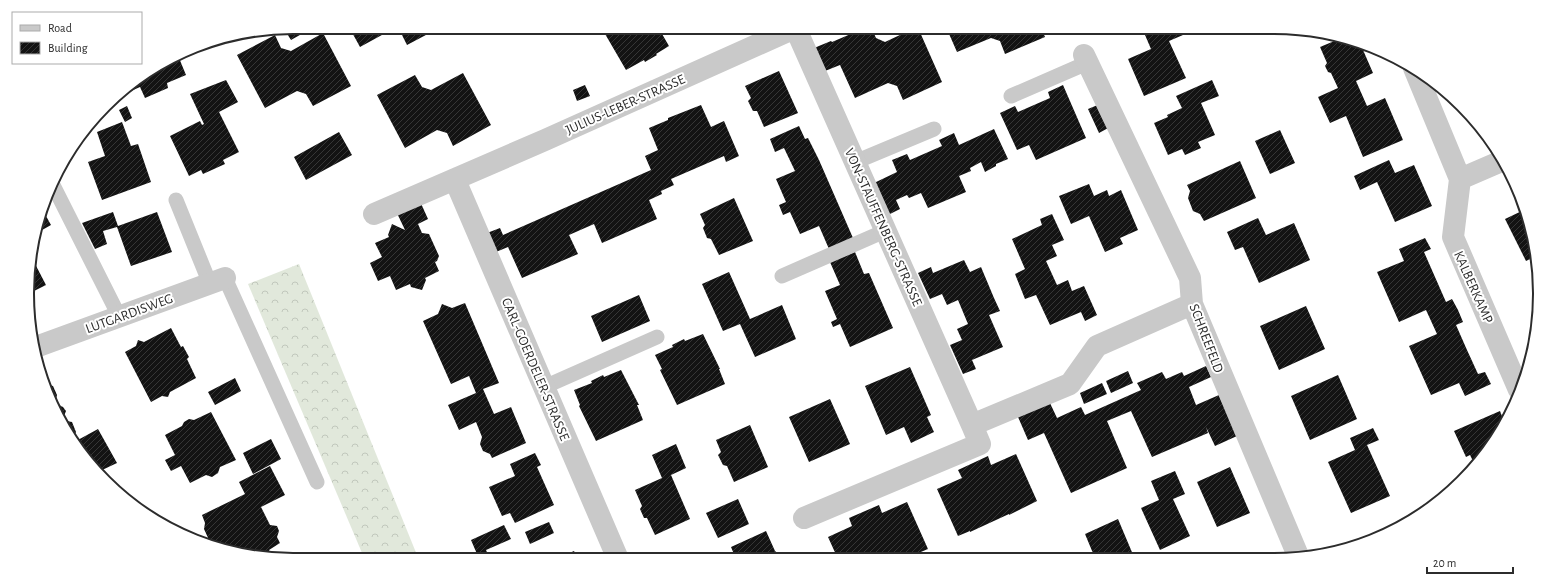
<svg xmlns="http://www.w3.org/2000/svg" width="1567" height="587" viewBox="0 0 1567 587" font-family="'Alegreya Sans',sans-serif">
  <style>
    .forest { fill: url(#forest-crowns) }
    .building { fill: url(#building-hatch) }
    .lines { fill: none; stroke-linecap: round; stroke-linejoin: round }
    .service { stroke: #c9c9c9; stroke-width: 15 }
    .minor { stroke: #c9c9c9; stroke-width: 22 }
    .labels { text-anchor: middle; stroke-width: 4; stroke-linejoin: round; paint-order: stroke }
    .street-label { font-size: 14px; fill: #2c2c2c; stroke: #fff }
    .rim { fill: none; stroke: #2c2c2c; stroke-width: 2 }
  </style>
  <defs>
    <pattern id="forest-crowns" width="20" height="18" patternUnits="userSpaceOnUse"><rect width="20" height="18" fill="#e1e8db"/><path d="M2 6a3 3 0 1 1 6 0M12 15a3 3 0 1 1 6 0" fill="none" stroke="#c1c7bc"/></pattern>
    <pattern id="building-hatch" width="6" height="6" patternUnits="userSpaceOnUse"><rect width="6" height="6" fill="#131313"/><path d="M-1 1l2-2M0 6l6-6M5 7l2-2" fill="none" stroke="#363636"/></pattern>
  </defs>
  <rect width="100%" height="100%" fill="#fff"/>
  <!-- forest -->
  <path class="forest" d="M299,264L419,560H365L248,284Z"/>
  <!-- building -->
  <path class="building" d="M294,27H314L291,40L284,29Z
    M349,27H441L407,45L401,33L391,30L360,47Z
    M601,27H658L669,46L656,54L657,55L645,62L644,60L626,70Z
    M867,27H871L876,38L885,42L917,27H925L919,30L942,82L903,100L897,86L888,83L855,98L840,65L825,71L814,48L831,41L832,42Z
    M946,27H1041L1045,37L1005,54L1000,41L991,38L957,52Z
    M1144,27H1188L1190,32L1169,41L1186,78L1144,96L1128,59L1151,49L1142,28Z
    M323,33L351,86L313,106L306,94L297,91L265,108L237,55L275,35L281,48L291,51Z
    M1344,37L1360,43L1373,73L1356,81L1367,106L1385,98L1403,140L1363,157L1346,116L1330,123L1318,97L1338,88L1331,73L1328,72L1325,66L1327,63L1320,47Z
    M179,58L186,75L167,83L168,88L145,98L140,87L113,99L118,93L158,64L159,67Z
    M779,71L798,113L764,127L757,111H753L748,101L751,98L745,86Z
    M463,73L491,125L453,146L447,133L437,130L405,148L377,95L415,75L422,87L431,90Z
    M226,80L238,102L219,112L239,152L223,160L225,164L203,174L201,170L189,176L170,136L200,121L202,125L204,124L190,94Z
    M1212,80L1219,96L1201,103L1215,135L1198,142L1201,148L1185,155L1182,149L1168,155L1154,123L1168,117L1167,115L1182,108L1176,96Z
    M585,85L590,96L577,101L573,90Z
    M1063,85L1086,138L1036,160L1029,145L1017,150L1000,113L1015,106L1018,112L1050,98L1048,92Z
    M1100,104L1110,127L1099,133L1088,109Z
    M701,105L711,127L724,121L739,156L726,162L724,156L671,179L674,185L661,191L662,194L649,200L657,219L602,243L594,224L569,235L578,254L522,278L508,247L496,252L487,233L500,228L503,235L651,170L645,156L658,150L649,128L668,120V118Z
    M127,106L132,118L125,122L119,110Z
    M122,122L131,146L138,144L151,182L102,200L88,162L105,156L97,132Z
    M799,126L805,139L808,138L819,160L853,238L829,249L819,226L800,234L790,212L783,215L779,205L786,202L776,179L795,171L784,148L775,152L770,139Z
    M994,129L1008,159L996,164V166L985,172L981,162L970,168L971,171L959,176L966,192L928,208L921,193L909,198L907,195L896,200L900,209L888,215L874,183L897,172L892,160L907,154L910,160L942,146L939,140L954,133L959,145Z
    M1280,130L1295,163L1270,174L1255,141Z
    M339,132L352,155L306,180L294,157Z
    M1389,160L1395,173L1414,165L1432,206L1395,222L1377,182L1360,190L1354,176Z
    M1240,161L1256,198L1204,221L1200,214L1193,211L1188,198L1190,191L1187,185Z
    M1089,184L1094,196L1107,190L1109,196L1121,190L1138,230L1120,238L1123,244L1105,252L1089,216L1071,224L1059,196Z
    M734,198L753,241L719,255L711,239L707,238L703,228L705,225L700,214Z
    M419,199L428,219L418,224L422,233L429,234L439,256L437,261L435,262L439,271L425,278L426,280L422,290L411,287L410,284L396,290L390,276L378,281L370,263L382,257L375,243L389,237L388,235L392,224L405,230L395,209Z
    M41,207L51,225L35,234L41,208Z
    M1526,209L1537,256L1526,261L1505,219Z
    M113,212L118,226L157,212L172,252L131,266L117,227L103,231L107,244L95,249L82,223Z
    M1052,214L1064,240L1052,245L1057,256L1046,261L1057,285L1068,280L1072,291L1084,286L1097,315L1085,321L1081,312L1050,325L1036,295L1025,299L1015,274L1025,269L1012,239L1042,225L1040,219Z
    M1258,218L1266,235L1294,223L1310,260L1259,283L1243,247L1235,250L1227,232Z
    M1425,238L1431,249L1424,252L1446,302L1452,299L1458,310L1463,322L1456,325L1467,350L1478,374L1485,372L1491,384L1465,396L1459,383L1431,395L1409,346L1437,334L1426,310L1399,322L1377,272L1404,261L1399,249Z
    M31,250L35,256L32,258L46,285L30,293L29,258Z
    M855,252L864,274L869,273L893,328L850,347L840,324L833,327L831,322L837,319L825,291L840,285L830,262Z
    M964,260L970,272L981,267L994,298L1000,311L989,315L1003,347L972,360L976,369L963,374L950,345L962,340L957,329L968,324L958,300L947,305L942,294L930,299L918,273L931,267L933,273Z
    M729,272L750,319L782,305L796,339L755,357L740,324L723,331L702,284Z
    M639,295L650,321L602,342L591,316Z
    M465,303L499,383L483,389L494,414L511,407L526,443L492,458L490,454L483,451L480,444L482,437L476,422L459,430L448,405L476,393L469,376L451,384L423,321L438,314L442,304L452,308Z
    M1306,306L1325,349L1279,370L1260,326Z
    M171,328L181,347L183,346L189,357L187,359L196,378L170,392L168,397L162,396L151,402L125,352L136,346L138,340L144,342Z
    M703,334L720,369H719L725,384L677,405L660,370L662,369L655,355L673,347L672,345L684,339L685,341Z
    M1206,366L1211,377L1189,387L1196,405L1219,395L1237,436L1215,446L1206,427L1208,433L1152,457L1131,411L1107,421L1127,468L1071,493L1044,433L1028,440L1018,417L1050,403L1057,418L1081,407L1085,415L1141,390L1137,383L1162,372L1166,379L1182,372L1184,376Z
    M910,367L931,415L927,417L934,432L911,443L904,427L886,435L865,386Z
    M621,370L639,405H637L643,420L596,441L579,406L580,405L574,390L592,383L591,381L603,375L604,377Z
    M1128,371L1133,383L1111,393L1106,381Z
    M1338,375L1357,419L1310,440L1291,396Z
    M235,378L241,391L215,405L208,392Z
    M1102,383L1107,394L1084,404L1080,393Z
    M50,385L53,386L57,395L56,399L59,405L63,407L66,411L64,416L67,421L72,422L76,432L75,434L70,437L47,395L45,388Z
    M830,399L850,444L809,462L789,417Z
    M1500,411L1505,424L1504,427L1474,463L1470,455L1466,457L1454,431Z
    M211,412L236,460L220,467L218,473L212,477L206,475L190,483L181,466L171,471L165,460L175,455L165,435L182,426L184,422L189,419L194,420Z
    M750,425L768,467L734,482L727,466L723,465L718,455L721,452L716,440Z
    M1373,428L1379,440L1367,445L1390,496L1351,513L1328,462L1355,450L1350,438Z
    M98,429L117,463L100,471L82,452L76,441Z
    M271,439L281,459L253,474L243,453Z
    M676,444L686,468L671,475L690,519L655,535L647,518H644L640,509L642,506L635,490L662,478L652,455Z
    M535,453L541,465L537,467L554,505L515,523L510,513L502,516L489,487L515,476L510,464Z
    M1016,454L1037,501L1009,515V514L970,532V531L958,536L937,489L962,478L958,470L988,456L991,465Z
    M270,466L285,495L261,507L270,525L277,526L279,531L277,537L280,543L269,550L271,554L270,557L220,549L215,542L209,540L204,529L205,523L202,515L245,494L239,482Z
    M1230,467L1250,513L1217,527L1197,482Z
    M1175,471L1185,494L1173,499L1190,536L1160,550L1141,508L1159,500L1151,481Z
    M738,499L749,524L718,538L706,513Z
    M907,502L928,549L916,554L918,559H838L828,537L852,526L849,518L879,505L882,513Z
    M1118,519L1134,557L1131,558H1095L1085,534Z
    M549,522L554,533L530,544L525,532Z
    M1406,522L1391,533L1367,540V539Z
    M504,525L511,539L486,550L491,560H464L477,554L471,540Z
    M766,531L775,551L785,559H736L731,547Z
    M574,551L578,559H547L556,555L558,558Z"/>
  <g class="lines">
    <!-- service -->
    <path class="service" d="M1011,96L1087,63
      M855,162L934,129
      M52,183L119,316
      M176,200L210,284
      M782,276L885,231
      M225,278L317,482
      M544,387L657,337"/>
    <!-- minor -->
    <path class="minor" d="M795,27L972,425L1070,384L1097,346L1192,304
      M1084,55L1190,278L1192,304L1299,558
      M1414,68L1460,179L1504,160
      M1460,179L1453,237L1519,390
      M455,180L618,559
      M374,214L545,140L797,27
      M33,348L225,278
      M804,518L980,444L972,425"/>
  </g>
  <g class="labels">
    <!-- street labels -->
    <g class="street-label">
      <text transform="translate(625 104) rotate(-24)" y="5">JULIUS-LEBER-STRASSE</text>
      <text transform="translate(884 227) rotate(66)" y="5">VON-STAUFFENBERG-STRASSE</text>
      <text transform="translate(1474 287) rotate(66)" y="5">KALBERKAMP</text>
      <text transform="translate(129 313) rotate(-20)" y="5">LUTGARDISWEG</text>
      <text transform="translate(1207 338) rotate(69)" y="5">SCHREEFELD</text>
      <text transform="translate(536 369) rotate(67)" y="5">CARL-GOERDELER-STRASSE</text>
    </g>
  </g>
  <!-- crop -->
  <path d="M0 0H1567V587H0ZM293 34H1274A259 259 0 0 1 1533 293V294A259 259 0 0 1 1274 553H293A259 259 0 0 1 34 294V293A259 259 0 0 1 293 34Z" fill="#fff" fill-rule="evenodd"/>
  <path class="rim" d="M293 34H1274A259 259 0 0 1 1533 293V294A259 259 0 0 1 1274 553H293A259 259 0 0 1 34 294V293A259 259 0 0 1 293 34Z"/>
  <!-- legend -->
  <rect x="12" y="12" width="130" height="52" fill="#ffffff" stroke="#ababab"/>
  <rect x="20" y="25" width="20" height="6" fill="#c9c9c9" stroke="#ababab"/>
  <text x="48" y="32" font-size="12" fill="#2c2c2c">Road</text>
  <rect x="20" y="42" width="20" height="12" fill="url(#building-hatch)" stroke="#ababab"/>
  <text x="48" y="52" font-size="12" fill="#2c2c2c">Building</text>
  <!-- scale -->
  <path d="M1427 567v6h86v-6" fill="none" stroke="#2c2c2c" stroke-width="2"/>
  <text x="1433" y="567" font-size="12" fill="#2c2c2c" stroke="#ffffff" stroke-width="3" paint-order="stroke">20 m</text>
</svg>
